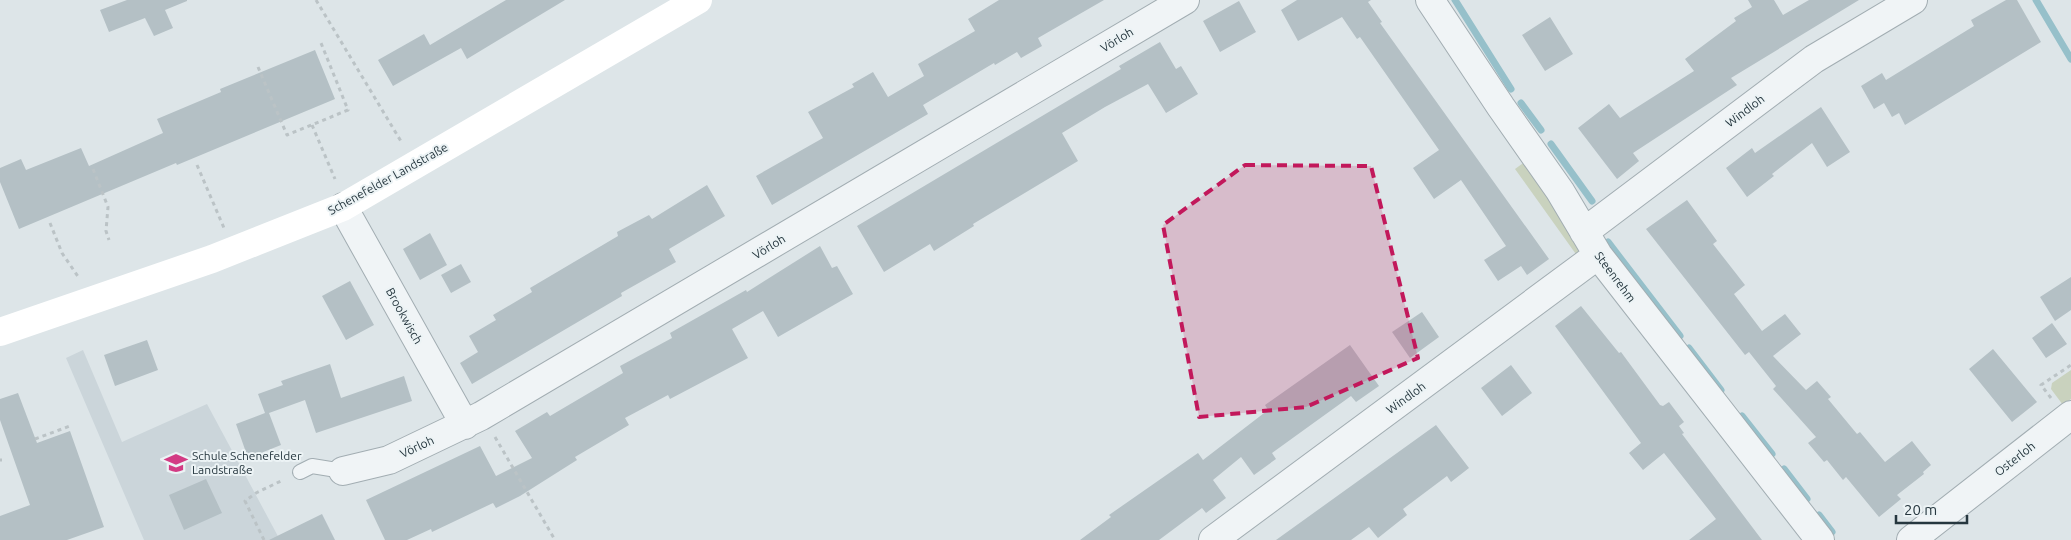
<svg xmlns="http://www.w3.org/2000/svg" width="2071" height="540" viewBox="0 0 2071 540" font-family="Ubuntu,sans-serif">
  <style>
    .built { fill: #cbd5da }
    .green { fill: #c9d2be }
    .lines { fill: none; stroke-linecap: round; stroke-linejoin: round }
    .stream { stroke: #96c0ca; stroke-width: 7 }
    .building { fill: #b4c0c5 }
    .service-casing { stroke: #a2adb2; stroke-width: 16 }
    .minor-casing { stroke: #a2adb2; stroke-width: 30 }
    .path { stroke: #bbc3c6; stroke-width: 3; stroke-dasharray: 4 4; stroke-linecap: butt }
    .service { stroke: #f0f4f6; stroke-width: 14 }
    .minor { stroke: #f0f4f6; stroke-width: 28 }
    .secondary { stroke: #fff; stroke-width: 28 }
    .marked { fill: #c2185b; fill-opacity: 0.2; stroke: #c2185b; stroke-width: 4; stroke-dasharray: 10 6; stroke-linejoin: round }
    .labels { text-anchor: middle; stroke-width: 4; stroke-linejoin: round; paint-order: stroke }
    .street-label { font-size: 12px; fill: #26373f; stroke: #ecf3f5 }
    .poi-label { font-size: 12px; fill: #26373f; stroke: #ecf3f5; text-anchor: start }
  </style>
  <rect width="100%" height="100%" fill="#dde5e8"/>
  <!-- built -->
  <path class="built" d="M83,350L122,442L207,404L280,540H144L66,358Z"/>
  <!-- green -->
  <path class="green" d="M1526,161L1580,251L1578,257L1515,169Z
    M2071,370V399L2063,405L2051,389L2052,383Z"/>
  <g class="lines">
    <!-- stream -->
    <path class="stream" d="M1455,0L1511,89
      M2036,0L2071,59
      M1521,103L1541,130
      M1551,144L1592,201
      M1608,242L1680,336
      M1689,348L1721,390
      M1742,416L1772,454
      M1784,469L1807,499
      M1819,515L1832,532"/>
  </g>
  <!-- building -->
  <path class="building" d="M127,0H187V1L165,10L173,28L154,36L145,18L109,32L100,10Z
    M506,0H565L467,59L461,48L393,86L378,60L424,34L430,45Z
    M999,0H1104L1038,38L1042,46L1021,58L1017,52L995,65L994,63L923,105L928,114L772,205L756,176L823,138L808,112L854,87L852,84L873,72L888,97L924,76L918,64L975,31L968,19Z
    M1297,0H1371L1368,2L1382,22L1380,23L1549,259L1527,275L1521,266L1498,281L1484,260L1506,246L1461,180L1434,199L1413,168L1439,150L1360,37L1357,39L1342,17L1298,41L1281,10Z
    M1748,0H1774L1783,15L1809,0H1859L1731,78L1737,85L1633,153L1639,161L1617,179L1578,128L1609,104L1620,118L1694,71L1685,59L1736,21L1734,18L1752,7Z
    M2006,0H2017L2041,42L1905,125L1899,113L1892,117L1884,103L1874,109L1861,86L1882,73L1886,80L1974,26L1971,20Z
    M1239,1L1256,32L1220,52L1203,21Z
    M1550,17L1573,54L1545,71L1522,35Z
    M1160,42L1176,69L1181,66L1198,94L1166,113L1148,84L1105,107L1062,133L1078,161L973,224L974,226L934,251L930,244L884,272L857,226L1121,69L1119,66Z
    M315,50L335,99L177,165L176,163L19,229L0,182V168L21,159L26,170L81,148L89,166L163,133L157,119L221,92L220,89Z
    M1821,107L1850,152L1827,167L1812,143L1772,174L1774,176L1747,197L1726,168L1752,148L1755,153Z
    M707,185L725,216L669,249L676,262L621,293L622,296L472,384L460,363L478,352L469,336L496,320L493,315L532,292L530,288L618,236L617,232L649,215L652,219Z
    M1687,200L1717,241L1713,244L1745,285L1734,294L1762,331L1785,314L1801,334L1773,356L1806,390L1817,381L1831,397L1828,399L1857,434L1860,432L1885,462L1912,441L1931,465L1923,472L1924,474L1897,495L1901,499L1879,517L1846,477L1843,480L1827,460L1824,462L1808,443L1816,437L1773,389L1776,386L1749,352L1745,355L1646,229Z
    M430,233L447,265L420,280L403,249Z
    M820,246L832,268L837,266L853,294L778,337L763,311L732,329L748,358L670,399L668,395L625,418L629,425L575,457L577,460L520,496L496,508L493,503L432,532L431,529L407,540H385L366,500L480,446L496,476L532,458L515,431L547,412L550,416L623,373L620,366L672,338L670,333L746,290L747,292Z
    M461,264L471,282L451,293L441,275Z
    M2071,277V310L2055,321L2040,297Z
    M350,281L374,325L346,340L322,296Z
    M1581,306L1619,353L1621,352L1660,405L1663,406L1669,402L1684,422L1679,426L1684,433L1682,434L1762,540H1689L1716,519L1664,453L1643,470L1629,453L1641,443L1555,326Z
    M1422,312L1439,337L1410,358L1392,332Z
    M2052,323L2067,344L2046,358L2032,338Z
    M147,340L158,370L115,386L104,355Z
    M1350,345L1379,386L1356,402L1351,396L1308,427L1272,453L1276,459L1254,475L1241,457L1213,480L1226,498L1206,513L1202,508L1159,540H1080L1111,517L1109,515L1198,453L1203,460L1268,410L1265,405Z
    M1993,349L2037,402L2012,422L1969,369Z
    M330,364L341,398L404,376L412,401L316,433L305,400L269,413L281,445L248,458L236,424L265,413L258,394L283,385L281,381Z
    M1511,365L1532,393L1502,416L1481,388Z
    M18,393L37,443L70,431L104,527L67,540H0V516L30,505L0,420V399Z
    M1436,425L1469,468L1451,482L1447,476L1403,509L1407,515L1378,538L1369,527L1351,540H1276Z
    M206,479L222,513L184,530L169,495Z
    M322,514L335,540H269Z"/>
  <g class="lines">
    <defs>
      <path id="service" d="M300,472L312,466L343,471"/>
      <path id="minor" d="M1430,0L1501,107L1560,191L1598,255L1820,540
        M343,207L465,425
        M1584,232L1814,59L1913,0
        M343,471L389,460L481,416L1185,0
        M1213,540L1598,255
        M1911,540L2071,415"/>
    </defs>
    <!-- service casing -->
    <use href="#service" class="service-casing"/>
    <!-- minor casing -->
    <use href="#minor" class="minor-casing"/>
    <!-- path -->
    <path class="path" d="M316,0L402,143
      M258,67L287,135L348,110L321,43
      M312,125L335,179
      M197,165L224,228
      M93,169L108,207L106,231L109,240
      M50,223L62,253L79,278
      M2051,398L2041,385L2071,365
      M495,437L555,540
      M35,439L70,426
      M0,460H2
      M264,540L245,501L256,493L283,480"/>
    <!-- service -->
    <use href="#service" class="service"/>
    <!-- minor -->
    <use href="#minor" class="minor"/>
    <!-- secondary -->
    <path class="secondary" d="M0,332L212,259L343,207L698,0"/>
  </g>
  <!-- marked area -->
  <path class="marked" d="M1245,165L1371,166L1418,358L1306,407L1199,417L1163,225Z"/>
  <!-- icons -->
  <defs>
    <symbol id="school-bare" viewBox="-9 -9 18 18"><path d="M0-5L7-2L0 1L-7-2ZM-4 1L0 2.5L4 1V4Q0 6-4 4Z" fill="#d33b84" stroke="#ecf3f5" stroke-width="2.5" paint-order="stroke"/></symbol>
  </defs>
  <g fill-rule="evenodd">
    <use href="#school-bare" x="160" y="447" width="32" height="32"/>
  </g>
  <g class="labels">
    <!-- street labels -->
    <g class="street-label">
      <text transform="translate(1117 40) rotate(-31)" y="4">Vörloh</text>
      <text transform="translate(1745 111) rotate(-37)" y="4">Windloh</text>
      <text transform="translate(388 179) rotate(-29)" y="4">Schenefelder Landstraße</text>
      <text transform="translate(769 247) rotate(-31)" y="4">Vörloh</text>
      <text transform="translate(1615 277) rotate(53)" y="4">Steenrehm</text>
      <text transform="translate(404 316) rotate(61)" y="4">Brookwisch</text>
      <text transform="translate(1406 398) rotate(-36)" y="4">Windloh</text>
      <text transform="translate(417 447) rotate(-25)" y="4">Vörloh</text>
      <text transform="translate(2015 459) rotate(-38)" y="4">Osterloh</text>
    </g>
    <!-- poi labels -->
    <g class="poi-label">
      <text x="192" y="460">Schule Schenefelder<tspan x="192" dy="14">Landstraße</tspan></text>
    </g>
  </g>
  <!-- scale -->
  <path d="M1896 515v8h71v-8" fill="none" stroke="#26373f" stroke-width="2.5"/>
  <text x="1904" y="515" font-size="15" fill="#26373f" stroke="#ecf3f5" stroke-width="4" paint-order="stroke">20 m</text>
</svg>
